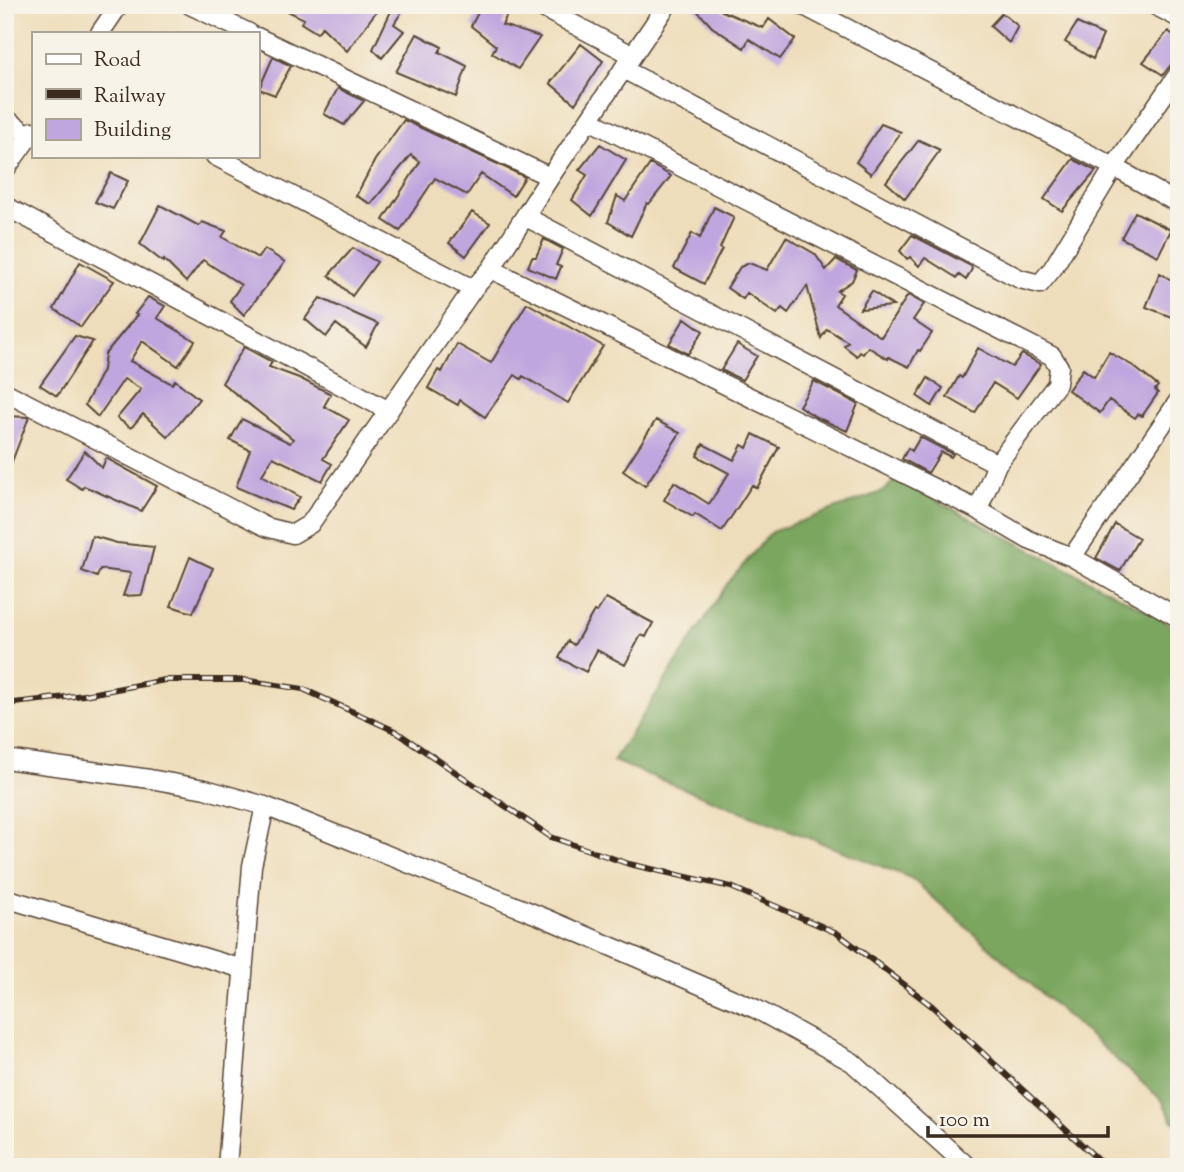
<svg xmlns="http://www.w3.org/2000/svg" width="1184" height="1172" viewBox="0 0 1184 1172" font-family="'Sorts Mill Goudy',serif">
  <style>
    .forest { fill: #7aa65f; stroke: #5a683e; stroke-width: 2 }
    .building { fill: #c0a6de }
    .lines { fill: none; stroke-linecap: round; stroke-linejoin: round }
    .minor-casing { stroke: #564535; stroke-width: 21 }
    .minor { stroke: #fff; stroke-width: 18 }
    .rail-casing { stroke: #3b2a1e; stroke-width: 6 }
    .rail { stroke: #f7f3e8; stroke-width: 3.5; stroke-dasharray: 10; stroke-linecap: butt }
  </style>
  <rect width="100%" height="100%" fill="#f7f3e8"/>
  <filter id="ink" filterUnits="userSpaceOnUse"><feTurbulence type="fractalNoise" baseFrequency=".0143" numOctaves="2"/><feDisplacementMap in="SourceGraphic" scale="14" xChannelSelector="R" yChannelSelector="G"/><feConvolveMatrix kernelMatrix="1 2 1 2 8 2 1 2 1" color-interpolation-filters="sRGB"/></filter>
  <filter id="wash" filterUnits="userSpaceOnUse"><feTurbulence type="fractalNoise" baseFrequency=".00686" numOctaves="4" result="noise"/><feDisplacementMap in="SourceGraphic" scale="28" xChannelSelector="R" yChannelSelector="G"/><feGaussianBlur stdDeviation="1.57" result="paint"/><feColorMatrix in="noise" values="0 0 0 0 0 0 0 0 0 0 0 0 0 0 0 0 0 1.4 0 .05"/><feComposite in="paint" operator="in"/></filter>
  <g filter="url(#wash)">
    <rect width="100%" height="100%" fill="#eeddba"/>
    <!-- forest -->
    <path class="forest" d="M896,479L1157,616L1179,630V1125L1172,1120L1162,1100L911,878L613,761L728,583L771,532L884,491Z"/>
    <g id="blocks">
      <!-- building -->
      <path class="building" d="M276,5H381L347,51L322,27L317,33L301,23L304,19Z
        M394,5H406L394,24L404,31L382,58L373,49Z
        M482,5H500L509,11L502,25L540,37L518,69L492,53L496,46L471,26Z
        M692,5H726L722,11L763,28L769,19L795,39L780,59L749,39L744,48L712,27Z
        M1002,13L1018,26L1009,43L990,26Z
        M1077,23L1103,35L1093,59L1065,42Z
        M1168,31L1179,39V54L1163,75L1143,62Z
        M417,34L442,47L439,52L467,66L456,97L396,72Z
        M581,44L603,61L575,104L550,83Z
        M273,57L291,66L275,95L259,89Z
        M338,88L364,101L344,125L324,114Z
        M404,120L525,177L513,196L481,174L467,195L435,178L400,231L383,220L420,162L411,155L371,204L356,196L375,160Z
        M881,124L901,132L871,174L856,162Z
        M919,140L940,150L905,199L886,182Z
        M600,144L626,160L592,216L572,200L587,175L579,170Z
        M1073,159L1096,171L1062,211L1044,199Z
        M650,164L671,176L649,204L647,203L631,236L608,222L617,196L625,201Z
        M111,173L128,181L113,209L95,202Z
        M160,205L199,226L202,222L226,231L222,237L258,258L264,249L285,262L244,315L230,301L241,285L203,260L186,282L164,260L163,262L140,244Z
        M714,207L734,217L720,248L722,249L704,284L674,268L692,233L700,238Z
        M472,212L490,223L466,256L449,243Z
        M1135,212L1171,230L1158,256L1121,238Z
        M912,235L971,266L972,269L966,280L959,275L957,278L925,258L919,266L910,257L907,259L900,251Z
        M786,237L815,254L826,270L836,259L857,270L852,281L837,291L842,294L835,305L881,337L908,295L924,304L913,320L932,333L920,351L918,350L909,367L889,357L888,359L868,347L863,354L860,352L857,356L844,346L848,342L827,329L821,338L807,286L788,313L782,308L777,314L747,293L743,299L727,288L740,267L749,263L767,270Z
        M544,239L563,249L556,265L561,267L556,279L528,267L532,257H536Z
        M353,248L377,262L352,296L329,275Z
        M80,262L114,281L81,327L54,309Z
        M1160,273L1179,285V320L1146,307Z
        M872,291L893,306L860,309Z
        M148,297L165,306L157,318L195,341L178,366L142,341L130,361L172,384L175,380L199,399L168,437L143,414L131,428L117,418L141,389L124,379L98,417L85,405L103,370L105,354L137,315L135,314Z
        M320,298L378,324L366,347L336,324L326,337L305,319Z
        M527,303L603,346L568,403L523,376L521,379L515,375L485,417L460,400L458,405L428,388L438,370L442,372L457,344L491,363Z
        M685,318L703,331L688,354L669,344Z
        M75,336L93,341L57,396L40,385Z
        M737,344L757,356L742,380L721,370Z
        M244,347L272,362L269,367L299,378L331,394L324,406L349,420L323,459L332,464L322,481L273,457L262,475L300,497L291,510L236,487L250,450L230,440L242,419L290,443L293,439L222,383Z
        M978,348L1012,367L1022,354L1041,364L1017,398L993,383L975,413L947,397L959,376L962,378Z
        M1109,352L1133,366L1158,386L1155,390L1158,393L1142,416L1138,414L1135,418L1109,400L1100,413L1068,390L1083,369L1094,377Z
        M928,378L943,388L932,406L917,396Z
        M814,381L858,404L847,431L816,417L799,406Z
        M5,416L29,417L6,477H5Z
        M656,420L680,433L645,486L623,471Z
        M753,434L779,447L757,488L752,485L722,531L695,514L693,517L664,500L674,482L709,504L729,473L697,456L703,444L734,460L742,445L747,448Z
        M920,437L953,454L951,457L941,452L928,473L902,459L908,448L912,451Z
        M85,451L102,468L106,458L157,486L141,511L84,486L82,489L66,479Z
        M1115,524L1139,538L1120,571L1096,558Z
        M92,536L117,543L154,547L142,595L123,596L131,573L100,569L97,577L82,571Z
        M190,557L213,568L193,613L171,606Z
        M606,598L653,623L646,637L641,635L625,665L597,650L586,672L559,658L568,641L574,645L594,611L597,612Z"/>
    </g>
  </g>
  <g filter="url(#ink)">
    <use href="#blocks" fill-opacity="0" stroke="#564535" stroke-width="2"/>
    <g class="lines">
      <defs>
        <path id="minor" d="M190,5L249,33
          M537,5L632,55
          M802,5L1114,167L1179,204
          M1154,5L1179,18
          M100,33L119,5
          M257,37L550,177
          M623,69L1020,279L1040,284L1053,268L1114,167L1179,73
          M5,118L30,136
          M589,120L1052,356L1059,367L1057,384L997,464L978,510
          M215,156L473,289
          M5,170L33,131
          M5,206L389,411
          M526,217L997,464
          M491,269L978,510L1029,540L1072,557L1179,400
          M5,392L266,527L293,534L310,524L473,289L491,269L550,177L667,5
          M1072,557L1179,618
          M5,759L150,779L205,789L265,806L545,918L756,1009L852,1062L968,1167
          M5,898L243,969
          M227,1167L252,866L265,806"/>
      </defs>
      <!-- minor casing -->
      <use href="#minor" class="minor-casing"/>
      <!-- minor -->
      <use href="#minor" class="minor"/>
      <defs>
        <path id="rail" d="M5,704L84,695L165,680H244L303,689L395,731L551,837L629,864L731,887L837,933L932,1006L1106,1167"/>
      </defs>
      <!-- rail casing -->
      <use href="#rail" class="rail-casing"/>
      <!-- rail -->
      <use href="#rail" class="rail"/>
    </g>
  </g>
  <!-- margin -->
  <rect width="1184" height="1172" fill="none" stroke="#f7f3e8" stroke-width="28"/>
  <!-- legend -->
  <rect x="32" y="32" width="228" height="126" fill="#f7f3e8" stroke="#aca397" stroke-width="2"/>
  <rect x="46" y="54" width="35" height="10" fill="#ffffff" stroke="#aca397" stroke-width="2"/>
  <text x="94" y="66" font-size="21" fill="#3b2a1e">Road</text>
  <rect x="46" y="89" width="35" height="10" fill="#3b2a1e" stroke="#aca397" stroke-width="2"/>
  <text x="94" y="102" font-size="21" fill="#3b2a1e">Railway</text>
  <rect x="46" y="119" width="35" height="21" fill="#c0a6de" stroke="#aca397" stroke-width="2"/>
  <text x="94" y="136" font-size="21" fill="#3b2a1e">Building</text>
  <!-- scale -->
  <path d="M928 1126v10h180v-10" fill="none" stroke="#3b2a1e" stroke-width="3.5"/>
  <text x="939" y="1126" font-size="21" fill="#3b2a1e" stroke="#f7f3e8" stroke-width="5" paint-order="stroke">100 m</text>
</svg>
